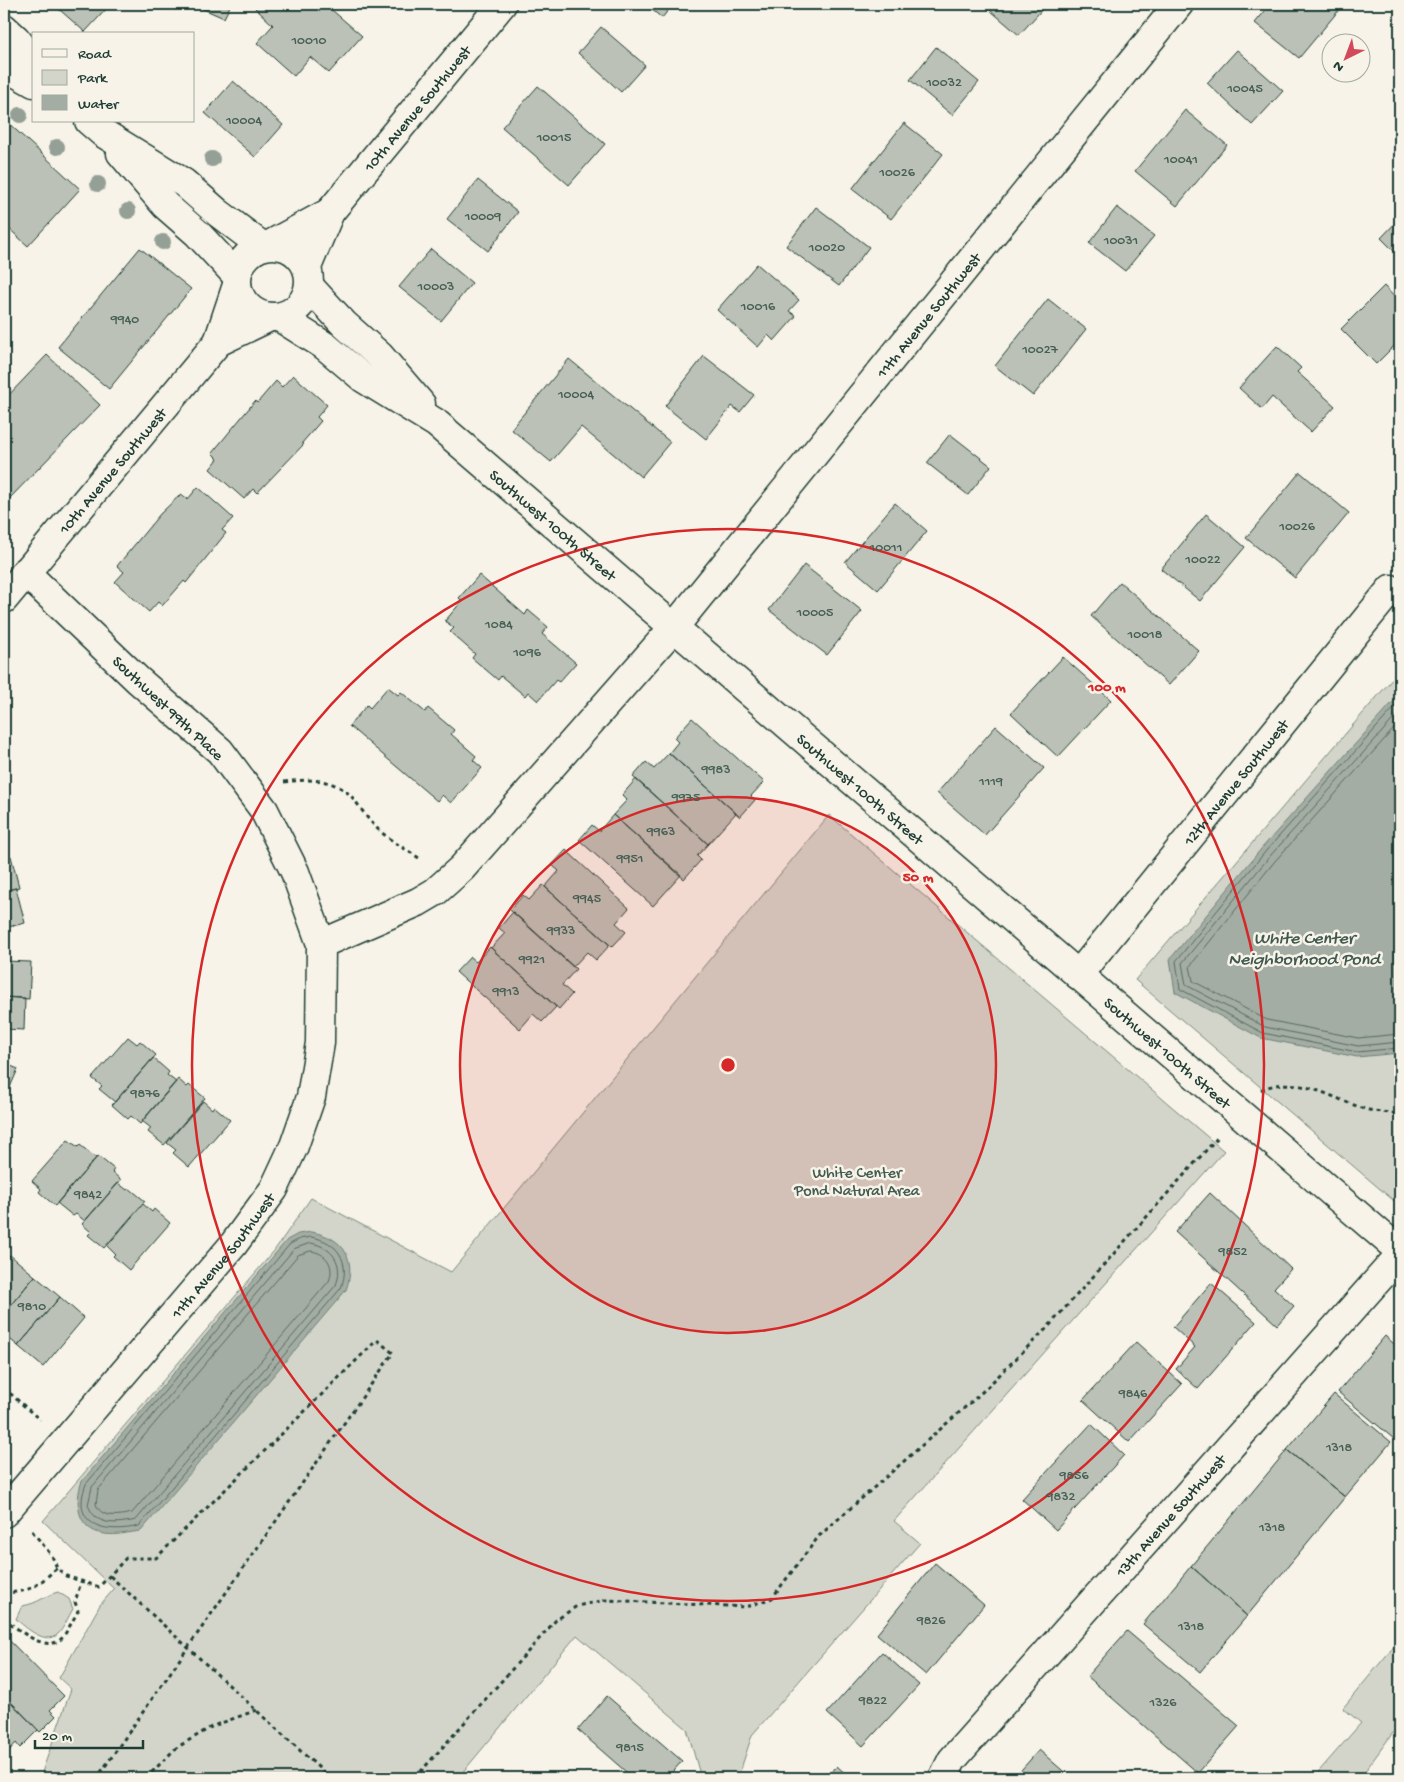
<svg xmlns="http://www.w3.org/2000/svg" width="1404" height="1782" viewBox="0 0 1404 1782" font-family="'Gochi Hand',sans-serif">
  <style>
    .green { fill: #d3d5ca; stroke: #79897f }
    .water { fill: #a4ada3; stroke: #6f8077 }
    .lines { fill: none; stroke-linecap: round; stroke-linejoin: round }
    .shore { stroke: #546a60; stroke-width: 1 }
    .building { fill: #bbc1b6; stroke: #1f3d34 }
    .street-casing { stroke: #1f3d34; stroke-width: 31 }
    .secondary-casing { stroke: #1f3d34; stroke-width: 31 }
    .path { stroke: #1f3d34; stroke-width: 3; stroke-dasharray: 4 4; stroke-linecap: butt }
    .street { stroke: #f7f3e8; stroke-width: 28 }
    .secondary { stroke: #f7f3e8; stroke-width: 28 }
    .tree { fill: #949f96 }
    .ring { fill: none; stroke: #d62828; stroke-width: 2.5 }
    .labels { text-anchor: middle; stroke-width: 5; stroke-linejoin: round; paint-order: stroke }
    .number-label { font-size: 14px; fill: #465e54 }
    .street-label { font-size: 16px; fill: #1f3d34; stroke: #f7f3e8 }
    .park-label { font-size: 16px; fill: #435b52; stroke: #f7f3e8 }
    .water-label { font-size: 18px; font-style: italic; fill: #405950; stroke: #f7f3e8 }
    .centre { fill: #d62828; stroke: #f7f3e8; stroke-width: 2.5 }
    .ring-label { font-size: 15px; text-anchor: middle; font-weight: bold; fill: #d62828; stroke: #f7f3e8; stroke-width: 5; stroke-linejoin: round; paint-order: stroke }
  </style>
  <rect width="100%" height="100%" fill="#f7f3e8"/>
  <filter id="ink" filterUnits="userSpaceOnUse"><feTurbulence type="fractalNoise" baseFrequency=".02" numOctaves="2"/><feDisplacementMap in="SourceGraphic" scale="10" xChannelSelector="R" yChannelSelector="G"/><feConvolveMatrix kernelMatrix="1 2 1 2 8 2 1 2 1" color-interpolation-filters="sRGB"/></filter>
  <g filter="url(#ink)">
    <!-- green -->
    <path class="green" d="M1400,670V1206L1135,980Z
      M829,815L1224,1151L894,1521L920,1543L752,1735L738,1778H701L687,1729L577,1635L458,1778H40L71,1689L59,1678L100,1605L114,1589L43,1521L274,1251L311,1198L451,1272Z
      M58,1592L69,1599L73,1609C68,1617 64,1628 58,1634C46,1646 25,1627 16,1619L22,1606C40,1603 43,1596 58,1592Z
      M1400,1639V1723L1360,1778H1313L1361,1723L1343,1708Z"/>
    <!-- water -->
    <path class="water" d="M1400,699V1053L1357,1057L1261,1038L1175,992L1170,959L1261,849L1392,703Z
      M311,1232C344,1237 357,1259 346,1290L141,1531C130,1532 116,1536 105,1534C77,1531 74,1502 82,1481L287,1240L298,1234Z"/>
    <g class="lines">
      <!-- shore -->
      <path class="shore" d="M1400,705L1394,708L1265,852L1176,961L1180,989L1263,1033L1357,1052L1400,1048
        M1400,712L1270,856L1182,963L1186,985L1265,1027L1358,1046L1400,1042
        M1400,722L1275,861L1190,966L1193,981L1267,1020L1358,1038L1400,1034
        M311,1237C338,1241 351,1262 341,1288L139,1526C105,1534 70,1526 86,1484L290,1244L300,1239Z
        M311,1243C333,1247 344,1264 336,1285L136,1520C117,1524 96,1527 88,1505L92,1487L294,1249Z
        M311,1251C327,1253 335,1266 329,1281L132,1513C119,1516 101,1519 96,1504L98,1490L298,1255Z"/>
    </g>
    <!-- building -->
    <path class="building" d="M53,4H111L85,32Z
      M203,4H231L224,18L201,8Z
      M258,4H325L362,36L329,73L310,57L294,76L257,43L273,25L255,8Z
      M645,4H673L662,18Z
      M983,4H1047L1019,35Z
      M1271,4H1344L1299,58L1255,23Z
      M601,27L645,65L621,92L578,53Z
      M936,47L979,82L952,115L910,80Z
      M1237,50L1283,91L1252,125L1207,83Z
      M233,81L283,125L255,157L205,113Z
      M538,86L605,144L569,185L502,127Z
      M1185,110L1227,145L1177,206L1135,171Z
      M4,119L80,189L28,246L4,224Z
      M904,123L943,154L891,219L852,189Z
      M478,180L518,212L488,251L447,219Z
      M816,207L869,247L839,286L786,246Z
      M1117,207L1154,236L1125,271L1089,243Z
      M1400,218V257L1381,238Z
      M140,248L191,289L109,389L58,347Z
      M431,249L472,283L441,321L399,287Z
      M757,264L799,300L789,311L796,316L774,341L768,335L758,347L717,310Z
      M1384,286L1400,303V340L1376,364L1341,329Z
      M1048,299L1086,329L1033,396L995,366Z
      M1277,346L1301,368L1297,372L1335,406L1311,432L1272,397L1262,409L1239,388Z
      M47,355L100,405L9,499L4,495V400Z
      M704,356L754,395L740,412L732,406L706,439L665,406Z
      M569,359L670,442L641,477L581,427L551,462L511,429Z
      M293,375L327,405L317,417L321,421L302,443L304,444L257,493L253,489L244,499L210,469L218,459L212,453L255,401L257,403L276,381L282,387Z
      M950,434L991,466L968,495L927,463Z
      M1300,472L1349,513L1295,578L1246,538Z
      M198,487L233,518L222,530L226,533L186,583L184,581L162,606L158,602L149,612L115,582L124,572L117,566L160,514L181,494L188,499Z
      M895,503L927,531L878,590L845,562Z
      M1206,514L1245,547L1200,601L1161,569Z
      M804,565L862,611L827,655L769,610Z
      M479,575L525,615L528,610L548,627L542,634L576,663L559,682L556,680L538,701L528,692L525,696L501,676L498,680L472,658L475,654L450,632L454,628L445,621L462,601L459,598Z
      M1120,582L1199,651L1169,685L1091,616Z
      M1063,657L1111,700L1058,757L1011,713Z
      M388,687L398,695L401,692L425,712L428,708L454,730L451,734L476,756L473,760L482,768L451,803L442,795L437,801L349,726L367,705L370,708Z
      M692,718L764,782L751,796L755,800L740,817L669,753L678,742L674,738Z
      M996,726L1044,768L985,835L937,793Z
      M669,753L736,813L708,844L633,777L646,762L654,769Z
      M636,779L708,844L697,856L701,860L684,879L613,815L627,800L622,795Z
      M613,815L681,875L653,906L579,840L592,825L599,831Z
      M566,850L629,908L616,923L626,932L612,947L545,887L559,871L552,865Z
      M11,856L19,887L4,891V858Z
      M543,885L610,945L596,960L587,952L573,967L510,910L523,895L529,900Z
      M16,888L25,923L4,928V891Z
      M513,912L576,969L562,985L572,994L559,1009L491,948L505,933L499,928Z
      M490,947L556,1007L542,1022L533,1014L520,1029L456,972L470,957L476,962Z
      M4,961L31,962L29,999L4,997Z
      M4,997L25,998L24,1030L4,1029Z
      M128,1037L137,1044L140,1041L156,1055L115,1102L99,1089L102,1086L92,1078Z
      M153,1058L169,1072L167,1075L176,1082L140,1124L131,1116L128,1119L112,1105Z
      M4,1063L18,1069L4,1101Z
      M178,1079L187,1087L189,1085L205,1098L164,1145L148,1132L151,1128L142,1121Z
      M203,1101L212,1109L214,1106L230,1120L189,1167L173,1153L176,1150L167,1143Z
      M68,1140L78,1147L80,1145L96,1158L55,1206L39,1192L41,1189L32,1181Z
      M98,1156L114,1169L112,1172L121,1180L85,1221L76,1214L73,1216L57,1203Z
      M118,1183L127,1190L129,1188L145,1201L104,1248L88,1235L91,1232L82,1224Z
      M1210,1193L1291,1269L1274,1288L1294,1306L1277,1325L1175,1232Z
      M143,1204L152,1212L154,1209L170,1223L129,1270L113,1256L115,1254L107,1246Z
      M10,1255L35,1276L4,1313V1262Z
      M35,1276L60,1297L18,1346L4,1334V1313Z
      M1211,1283L1256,1322L1198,1389L1176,1369L1195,1347L1173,1327Z
      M60,1297L84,1318L43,1367L18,1346Z
      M1385,1336L1400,1349V1444L1338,1392Z
      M1136,1342L1182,1384L1129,1442L1083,1400Z
      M1334,1394L1391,1442L1345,1497L1287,1450Z
      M1091,1424L1124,1455L1056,1530L1022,1499Z
      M1287,1450L1345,1497L1247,1616L1191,1566Z
      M935,1563L984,1605L926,1675L877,1634Z
      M1191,1566L1247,1616L1200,1672L1143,1624Z
      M1127,1631L1239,1726L1198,1773L1087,1676Z
      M4,1635L64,1696L50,1710L56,1716L40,1732L4,1695Z
      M882,1652L919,1685L863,1746L827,1713Z
      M4,1695L38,1730L20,1748L16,1743L4,1756Z
      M607,1696L682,1761L667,1778H633L578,1730Z
      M1039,1750L1071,1778H1014Z
      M837,1766L850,1778H826Z"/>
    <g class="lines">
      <defs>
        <g id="street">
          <path d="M271,244L330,212"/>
          <path id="s1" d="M307,267L330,212L502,4"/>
          <path d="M218,342L237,285"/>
          <path id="s2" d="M4,599L218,342L270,317"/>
          <path id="s3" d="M321,944L418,902L435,892L462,868L675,626L1179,4"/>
          <path id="s4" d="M1078,975L1391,589"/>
          <path id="s5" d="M4,1513L233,1245L274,1189L294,1146L311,1097L320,1043L321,944L295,872L264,810L220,751L138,680L25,572"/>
          <path id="s6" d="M943,1778L952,1760L1400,1255"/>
        </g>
        <g id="secondary">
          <path d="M4,28L16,39L34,62"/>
          <path d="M4,66L34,83"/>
          <path d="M89,121L103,133L184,183L217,212L262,246"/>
          <path d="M121,153L165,205L197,233L237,276"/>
          <circle cx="273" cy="281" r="36"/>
          <path d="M309,286L344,324L380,356L421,404"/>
          <path id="s7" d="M279,317L325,346L363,378L436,423L1400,1251"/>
        </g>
      </defs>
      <!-- street casing -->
      <use href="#street" class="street-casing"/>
      <!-- secondary casing -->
      <use href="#secondary" class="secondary-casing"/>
      <!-- path -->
      <path class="path" d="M284,782C309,779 333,777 352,797C359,805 365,816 373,824C386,839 406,849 422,860
        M1261,1090C1297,1072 1335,1101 1369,1110C1379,1112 1390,1113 1400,1114
        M4,1388L40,1420
        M32,1531L52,1556L57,1568L66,1576L99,1587L126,1558H156L377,1340L393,1353L97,1778
        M110,1576L330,1778
        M4,1593C31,1592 37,1586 57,1568
        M4,1618C16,1628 47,1655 62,1638C68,1630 73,1620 78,1611L75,1602L81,1582
        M146,1778L176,1748L213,1726L257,1710
        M415,1778L556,1620L577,1606L606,1600L746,1607L772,1598L819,1536L979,1395L1049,1326L1218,1137"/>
      <!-- street -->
      <use href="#street" class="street"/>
      <!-- secondary -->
      <use href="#secondary" class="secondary"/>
    </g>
    <!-- trees -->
    <g class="tree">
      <circle cx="20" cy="115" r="8"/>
      <circle cx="57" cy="147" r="8"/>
      <circle cx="212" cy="159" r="8"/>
      <circle cx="98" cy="184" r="8"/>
      <circle cx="128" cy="211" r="8"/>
      <circle cx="163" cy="242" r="8"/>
    </g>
  </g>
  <!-- distance rings -->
  <circle cx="728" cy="1065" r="268" fill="#d62828" fill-opacity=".12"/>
  <g class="ring">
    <circle cx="728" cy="1065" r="268"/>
    <circle cx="728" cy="1065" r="536"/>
  </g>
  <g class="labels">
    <!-- number labels -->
    <g class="number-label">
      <text x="309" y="44">10010</text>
      <text x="944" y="86">10032</text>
      <text x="1245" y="92">10045</text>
      <text x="244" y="124">10004</text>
      <text x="554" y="141">10015</text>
      <text x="1181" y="163">10041</text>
      <text x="897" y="176">10026</text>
      <text x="483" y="220">10009</text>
      <text x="1121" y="244">10031</text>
      <text x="827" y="251">10020</text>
      <text x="436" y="290">10003</text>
      <text x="758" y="310">10016</text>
      <text x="125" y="323">9940</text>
      <text x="1040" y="353">10027</text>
      <text x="576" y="398">10004</text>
      <text x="1297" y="530">10026</text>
      <text x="886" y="551">10011</text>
      <text x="1203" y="563">10022</text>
      <text x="815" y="616">10005</text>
      <text x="499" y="628">1084</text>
      <text x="1145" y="638">10018</text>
      <text x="527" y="656">1096</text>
      <text x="716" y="773">9983</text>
      <text x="991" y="785">1119</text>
      <text x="686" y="801">9975</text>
      <text x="661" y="835">9963</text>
      <text x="630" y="862">9951</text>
      <text x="587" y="902">9945</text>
      <text x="561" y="934">9933</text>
      <text x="532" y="963">9921</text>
      <text x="506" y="995">9913</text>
      <text x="145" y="1097">9876</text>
      <text x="88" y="1198">9842</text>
      <text x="1233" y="1255">9852</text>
      <text x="32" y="1310">9810</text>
      <text x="1133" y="1397">9846</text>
      <text x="1339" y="1451">1318</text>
      <text x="1074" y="1479">9856</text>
      <text x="1061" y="1500">9832</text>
      <text x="1272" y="1531">1318</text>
      <text x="931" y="1624">9826</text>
      <text x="1191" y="1630">1318</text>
      <text x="873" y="1704">9822</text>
      <text x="1163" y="1706">1326</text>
      <text x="630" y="1751">9815</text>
    </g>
    <!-- street labels -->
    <g class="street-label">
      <text dy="6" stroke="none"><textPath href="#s1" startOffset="195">10th Avenue Southwest</textPath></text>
      <text dy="6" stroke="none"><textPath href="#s3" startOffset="885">11th Avenue Southwest</textPath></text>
      <text dy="6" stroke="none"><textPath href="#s2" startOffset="168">10th Avenue Southwest</textPath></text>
      <text dy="6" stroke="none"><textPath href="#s7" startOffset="345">Southwest 100th Street</textPath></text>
      <text transform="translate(169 707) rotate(43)" y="6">Southwest 99th Place</text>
      <text dy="6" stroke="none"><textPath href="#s4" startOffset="249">12th Avenue Southwest</textPath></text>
      <text dy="6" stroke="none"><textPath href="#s7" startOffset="750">Southwest 100th Street</textPath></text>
      <text dy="6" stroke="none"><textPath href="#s7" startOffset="1155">Southwest 100th Street</textPath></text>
      <text dy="6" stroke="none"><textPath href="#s5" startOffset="338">11th Avenue Southwest</textPath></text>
      <text dy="6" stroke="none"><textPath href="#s6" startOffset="348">13th Avenue Southwest</textPath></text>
    </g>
    <!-- park labels -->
    <g class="park-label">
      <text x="857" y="1177">White Center<tspan x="857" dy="18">Pond Natural Area</tspan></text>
    </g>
    <!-- water labels -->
    <g class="water-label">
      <text x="1304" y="943">White Center<tspan x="1304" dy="21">Neighborhood Pond</tspan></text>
    </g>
  </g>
  <circle cx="728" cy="1065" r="8" class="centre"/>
  <g class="ring-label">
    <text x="1107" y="691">100 m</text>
    <text x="918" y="881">50 m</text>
  </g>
  <!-- margin -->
  <rect width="1404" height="1782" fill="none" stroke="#f7f3e8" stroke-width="20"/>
  <rect x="10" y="10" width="1384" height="1762" fill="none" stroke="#1f3d34" stroke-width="2" filter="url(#ink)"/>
  <!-- legend -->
  <rect x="32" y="32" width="162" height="90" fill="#f7f3e8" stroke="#a1aaa0"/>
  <rect x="42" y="49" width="25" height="8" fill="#f7f3e8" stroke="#a1aaa0"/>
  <text x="78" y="58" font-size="15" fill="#1f3d34">Road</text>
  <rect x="42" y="70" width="25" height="15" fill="#d3d5ca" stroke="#a1aaa0"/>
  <text x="78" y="82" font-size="15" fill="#1f3d34">Park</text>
  <rect x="42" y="95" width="25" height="15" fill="#a4ada3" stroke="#a1aaa0"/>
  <text x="78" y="108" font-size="15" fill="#1f3d34">Water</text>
  <!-- north arrow -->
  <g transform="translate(1346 58) rotate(222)"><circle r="24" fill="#f7f3e8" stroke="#a1aaa0"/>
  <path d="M0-4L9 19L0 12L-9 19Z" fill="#d1495b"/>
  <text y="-8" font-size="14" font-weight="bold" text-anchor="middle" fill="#1f3d34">N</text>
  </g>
  <!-- scale -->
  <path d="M35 1740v8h108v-8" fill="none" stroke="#1f3d34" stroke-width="2.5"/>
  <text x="42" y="1740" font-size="15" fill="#1f3d34" stroke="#f7f3e8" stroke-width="4" paint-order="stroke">20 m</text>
</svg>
